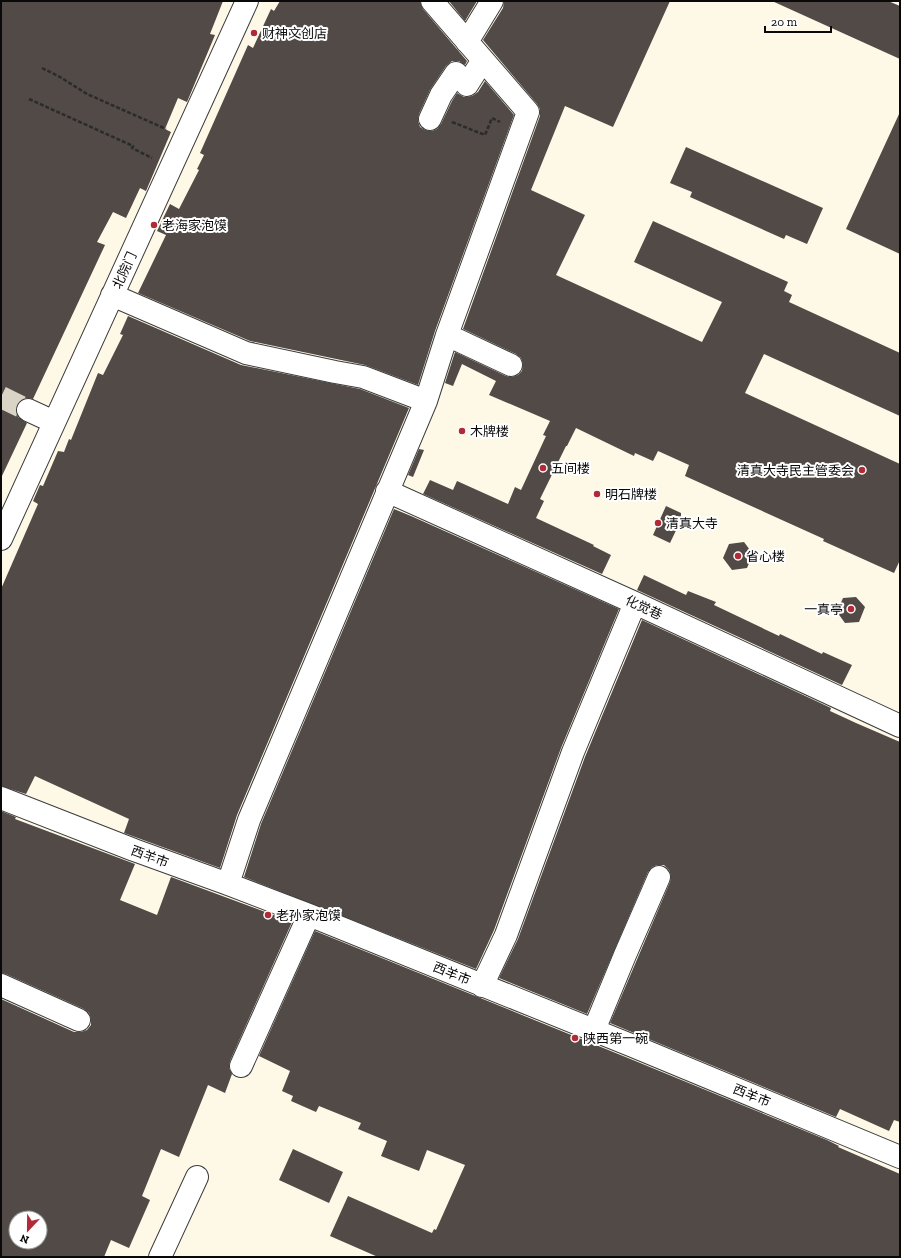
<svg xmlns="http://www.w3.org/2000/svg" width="901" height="1258" viewBox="0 0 901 1258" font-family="'Zilla Slab','Noto Sans SC',serif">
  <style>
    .building { fill: #514a46; fill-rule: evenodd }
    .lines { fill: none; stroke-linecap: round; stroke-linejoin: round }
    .minor-tunnel { stroke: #d9d4c6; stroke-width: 22; stroke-dasharray: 22 11; stroke-linecap: butt }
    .minor-casing { stroke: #3c3c3c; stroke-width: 24 }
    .path { stroke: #2b2b2b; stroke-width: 2.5; stroke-dasharray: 4 2; stroke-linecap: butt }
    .minor { stroke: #fff; stroke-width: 22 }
    .poi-dot { fill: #b12a37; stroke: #fff; stroke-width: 1.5 }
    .labels { text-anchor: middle; stroke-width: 4; stroke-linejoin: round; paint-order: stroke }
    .poi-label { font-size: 13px; fill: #090909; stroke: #fff; text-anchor: start }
    .street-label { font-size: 13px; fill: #090909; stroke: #fff }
  </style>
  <rect width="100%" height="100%" fill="#fef8e7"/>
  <!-- building -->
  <path class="building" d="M1,1H223L210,34L215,35L187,102L178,98L165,129L171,132L146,191L140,188L126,218L113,212L97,242L105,245L33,399L26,398L20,400L17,404L16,411L18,417L27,423L1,478Z
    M280,1H420L423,9L467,61L465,65L459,61H452L446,66L430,90L419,114L418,121L420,127L425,130L432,131L437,129L441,124L452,101L457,93L464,97L472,96L478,92L485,81L514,115L435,331L418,385L365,365L250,341L138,293L166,235L157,231L170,204L179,209L199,170L197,169L204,155L200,153L248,45L253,48L271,9L274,11Z
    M449,1H477L465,21Z
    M504,1H670L613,127L565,106L531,190L585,215L556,275L702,342L722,302L634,262L653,221L788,282L784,291L792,295L789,302L900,353V416L764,354L745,393L900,464V560L894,573L823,541L824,539L685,476L689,465L658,451L653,461L635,453L634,456L576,428L567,446H566L540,499L544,501L536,518L594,545L593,546L611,555L602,574L423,494L430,480L453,490L457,481L508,504L515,487L521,490L546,436L543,435L550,421L489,395L496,381L462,364L453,386L445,383L455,352L506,376L512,377L518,375L522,371L523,364L521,358L516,354L463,329L540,116V109L537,104L483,40L503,8Z
    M772,1H888L900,6V59Z
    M900,112V254L846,229Z
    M686,147L823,208L807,244L786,235L784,239L690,197L692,192L670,183Z
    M128,316L241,365L360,389L409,408L237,815L220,868L124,833L129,819L35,776L26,794L1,786V589L38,504L33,501L40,485L43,486L58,451L64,452L69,439L71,440L98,373L103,375L123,335L120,334Z
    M419,449L424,450L413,477L408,475Z
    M666,506L681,513V520L670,543L653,535Z
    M394,509L411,516L619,609L561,748L494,930L476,969L244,877L261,824Z
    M744,542L753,554L747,568L732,570L723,558L729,544Z
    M644,575L686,595L688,591L716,602L714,605L779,636L780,634L822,654L823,652L852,665L842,685L637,590Z
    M856,597L865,607L859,622L845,623L837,612L843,598Z
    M642,620L831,708L830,711L856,723L900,742V1122L894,1120L889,1131L840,1109L836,1117L610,1023L670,882L671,876L669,870L664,865H657L652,867L648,872L587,1014L499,978L518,939L585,757Z
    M1,811L16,817L15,819L135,864L120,900L157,915L171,877L292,922L230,1061L229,1068L232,1074L225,1093L208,1085L179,1157L161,1149L142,1196L150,1200L129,1248L111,1240L104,1257H1V999L74,1032H81L87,1030L91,1025V1019L89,1013L84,1009L6,974L1,973ZM16,1218H40V1242H16Z
    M315,931L628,1058L827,1140L839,1146L838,1147L900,1174V1257H378L330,1236L348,1196L432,1233L434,1229L436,1230L465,1165L427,1150L419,1171L381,1156L387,1141L358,1129L361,1123L319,1106L316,1112L291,1101L293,1096L282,1091L290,1071L259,1056Z
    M293,1149L343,1172L329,1203L279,1180Z"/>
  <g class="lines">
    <!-- minor-tunnel -->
    <path class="minor-tunnel" d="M1,397L28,410"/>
    <defs>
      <path id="minor" d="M467,42L492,1
        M430,119L441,95L456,73L467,85L483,60
        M112,295L246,353L335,372L363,377L426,401
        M447,335L511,365
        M28,410L54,422
        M387,491L635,603L900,726
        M1,539L247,1
        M1,798L134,850L228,884L309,915L633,1046L900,1157
        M228,884L249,820L426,401L447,335L528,112L432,1
        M1,985L79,1020
        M482,986L506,935L573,752L635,603
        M594,1030L625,955L659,877
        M241,1066L309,915
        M160,1257L197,1177"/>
    </defs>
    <!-- minor casing -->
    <use href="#minor" class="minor-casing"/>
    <!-- path -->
    <path class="path" d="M42,68L60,77L87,94L166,129
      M29,99L133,146L132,148L152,158
      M452,122L485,135L492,118L500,122"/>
    <!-- minor -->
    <use href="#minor" class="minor"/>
  </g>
  <!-- markers -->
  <g class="poi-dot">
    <circle cx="254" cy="33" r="4"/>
    <circle cx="154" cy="225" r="4"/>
    <circle cx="462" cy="431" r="4"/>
    <circle cx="543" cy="468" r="4"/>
    <circle cx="862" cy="470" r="4"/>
    <circle cx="597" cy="494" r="4"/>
    <circle cx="658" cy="523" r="4"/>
    <circle cx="738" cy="556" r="4"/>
    <circle cx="851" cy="609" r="4"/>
    <circle cx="268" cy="915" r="4"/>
    <circle cx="575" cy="1038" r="4"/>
  </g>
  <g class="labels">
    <!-- poi labels -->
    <g class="poi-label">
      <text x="262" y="38">财神文创店</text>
      <text x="162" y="230">老海家泡馍</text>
      <text x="470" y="436">木牌楼</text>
      <text x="551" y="473">五间楼</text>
      <text x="854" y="475" text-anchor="end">清真大寺民主管委会</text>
      <text x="605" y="499">明石牌楼</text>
      <text x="666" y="528">清真大寺</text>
      <text x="746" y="561">省心楼</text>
      <text x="843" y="614" text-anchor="end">一真亭</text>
      <text x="276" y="920">老孙家泡馍</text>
      <text x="583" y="1043">陕西第一碗</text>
    </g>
    <!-- street labels -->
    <g class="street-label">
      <text transform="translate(124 270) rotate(-65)" y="5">北院门</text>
      <text transform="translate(644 607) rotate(25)" y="5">化觉巷</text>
      <text transform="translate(150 856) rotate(20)" y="5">西羊市</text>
      <text transform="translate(452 973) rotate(22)" y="5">西羊市</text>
      <text transform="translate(752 1095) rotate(22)" y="5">西羊市</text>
    </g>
  </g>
  <!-- border -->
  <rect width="901" height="1258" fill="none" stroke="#090909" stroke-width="4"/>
  <!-- north arrow -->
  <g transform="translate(28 1230) rotate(202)"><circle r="19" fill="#ffffff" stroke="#9d9d9d"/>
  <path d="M0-3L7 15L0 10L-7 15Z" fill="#b12a37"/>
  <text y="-6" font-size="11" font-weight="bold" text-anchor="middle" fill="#090909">N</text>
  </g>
  <!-- scale -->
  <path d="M765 26v6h66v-6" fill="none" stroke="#090909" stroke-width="2"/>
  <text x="771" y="26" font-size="12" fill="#090909" stroke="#ffffff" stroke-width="3" paint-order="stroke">20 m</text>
</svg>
